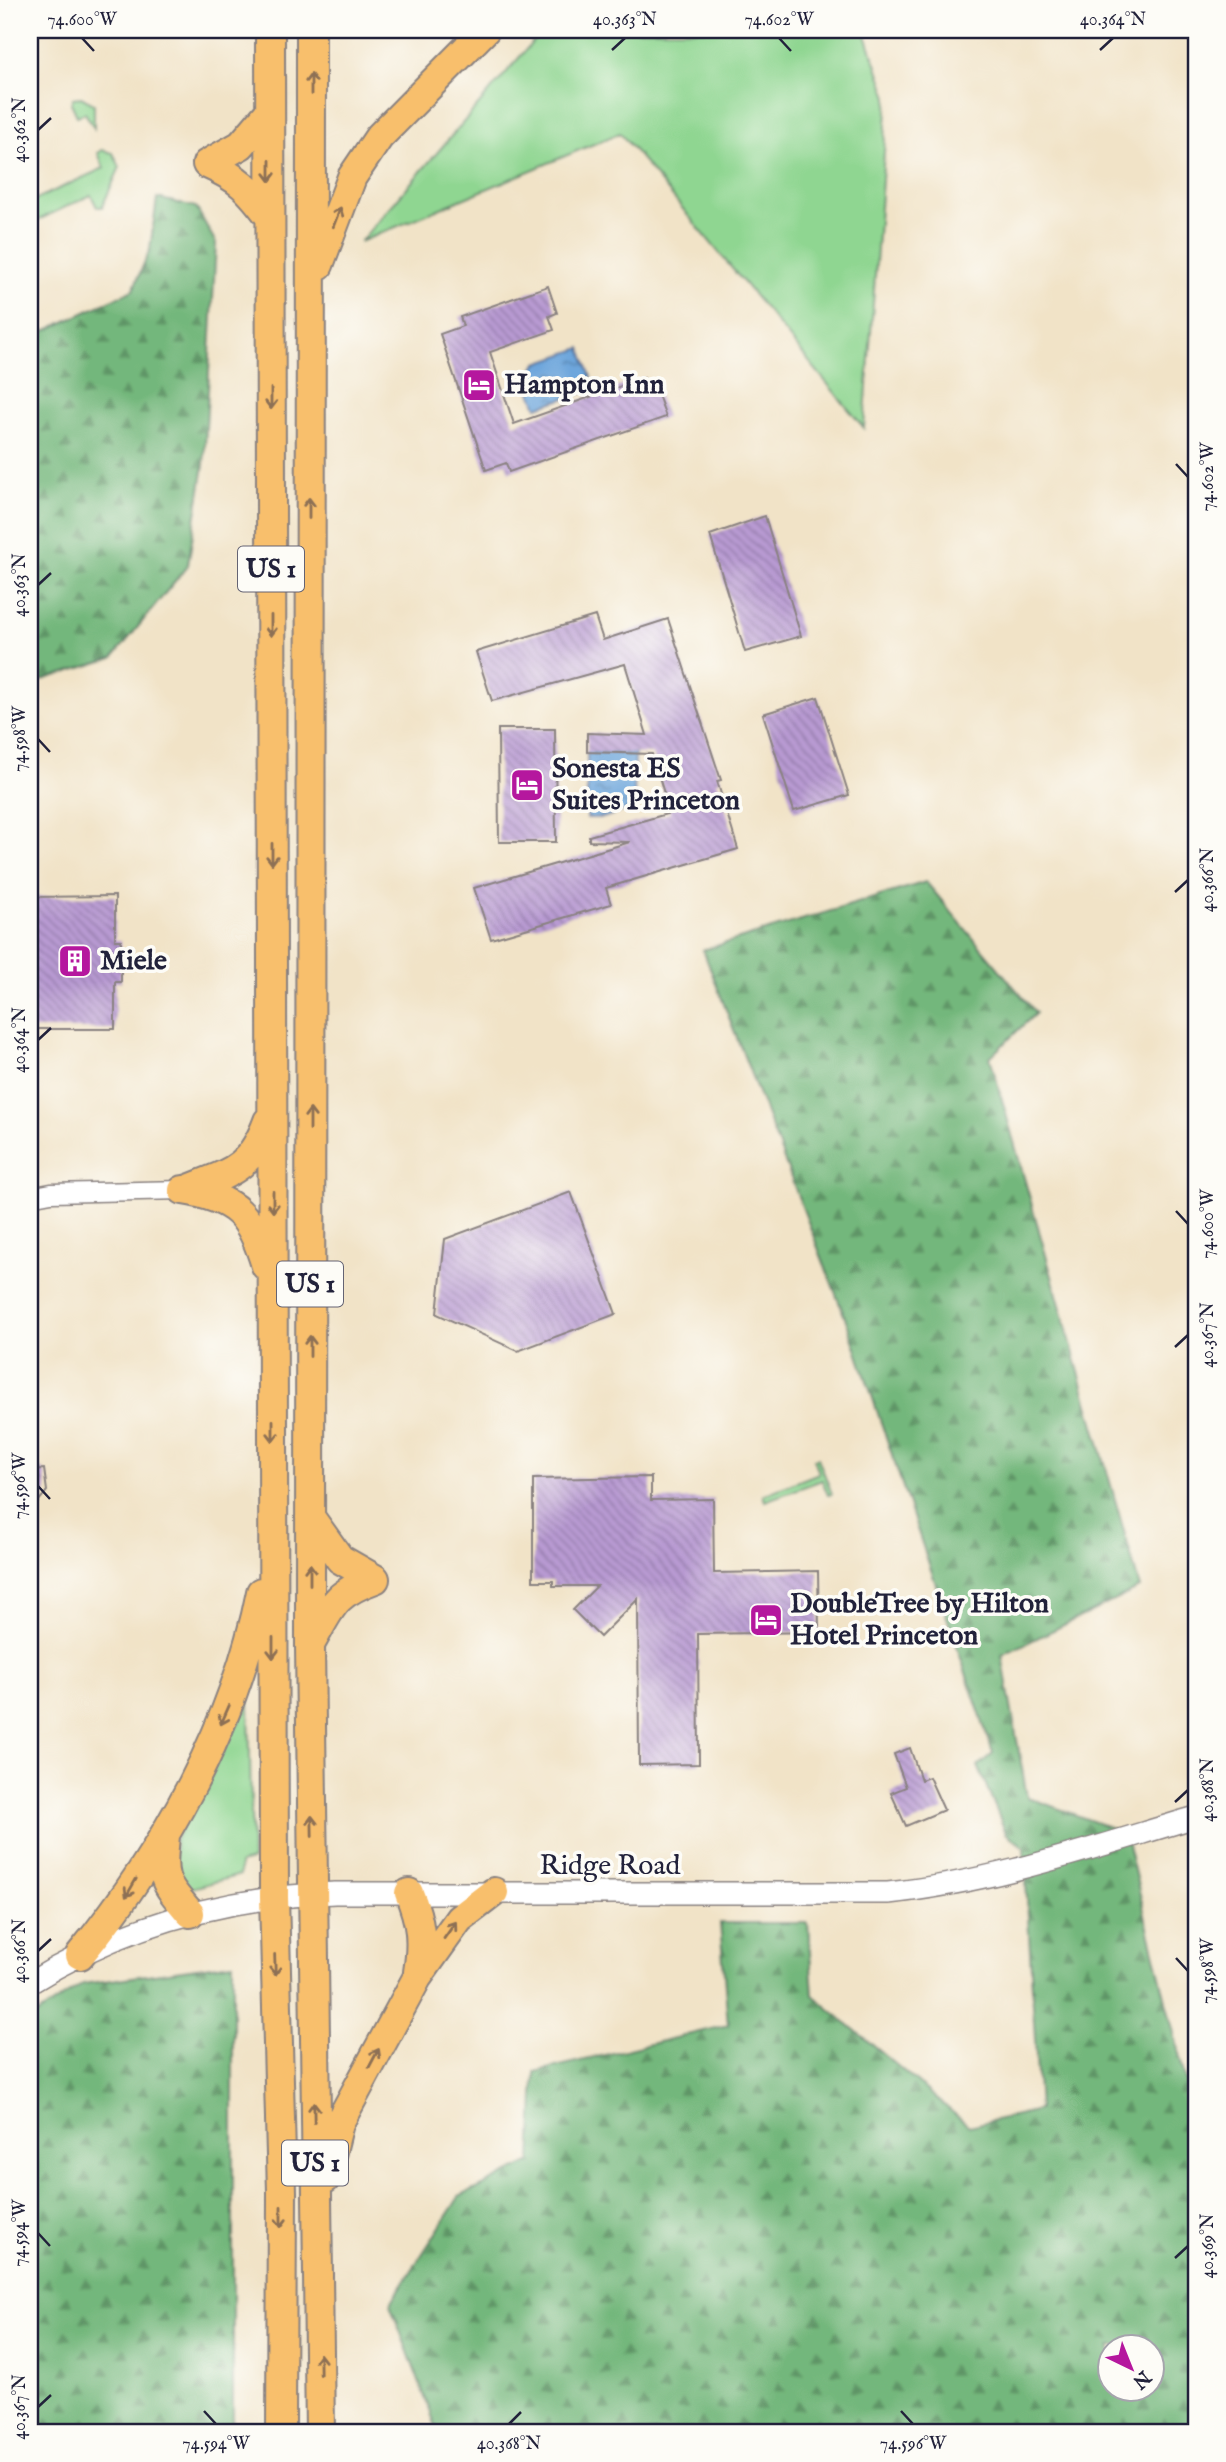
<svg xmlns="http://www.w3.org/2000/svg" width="1226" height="2462" font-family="'IM FELL English',serif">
  <defs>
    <pattern id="forest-firs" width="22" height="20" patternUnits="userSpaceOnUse" patternTransform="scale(1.75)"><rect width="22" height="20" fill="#73b77b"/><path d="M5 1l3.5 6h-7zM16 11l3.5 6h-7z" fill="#5e9466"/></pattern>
    <pattern id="water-ripples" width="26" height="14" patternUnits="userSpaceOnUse" patternTransform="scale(1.75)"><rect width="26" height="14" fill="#6da6dc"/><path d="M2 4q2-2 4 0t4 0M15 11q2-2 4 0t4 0" fill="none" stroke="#5987b4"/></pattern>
    <pattern id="building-back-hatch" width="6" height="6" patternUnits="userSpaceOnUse" patternTransform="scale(1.75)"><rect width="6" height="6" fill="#b89ad2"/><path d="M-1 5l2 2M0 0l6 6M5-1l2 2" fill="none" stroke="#957dac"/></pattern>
  </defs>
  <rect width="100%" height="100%" fill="#fdfcf7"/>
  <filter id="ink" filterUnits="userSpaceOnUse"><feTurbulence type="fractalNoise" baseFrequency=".0143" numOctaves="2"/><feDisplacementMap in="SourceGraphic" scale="14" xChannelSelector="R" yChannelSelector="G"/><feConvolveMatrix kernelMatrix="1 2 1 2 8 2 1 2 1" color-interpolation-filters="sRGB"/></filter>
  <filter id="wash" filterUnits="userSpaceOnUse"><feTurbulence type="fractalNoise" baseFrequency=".00686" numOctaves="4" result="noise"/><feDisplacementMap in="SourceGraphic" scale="28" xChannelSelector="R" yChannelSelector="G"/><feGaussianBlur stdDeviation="1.57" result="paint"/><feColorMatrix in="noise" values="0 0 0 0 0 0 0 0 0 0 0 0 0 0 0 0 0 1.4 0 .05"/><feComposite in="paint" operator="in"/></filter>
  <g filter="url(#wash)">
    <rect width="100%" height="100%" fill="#f1e3c7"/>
    <path fill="#8fd691" stroke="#587c66" stroke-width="2" d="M 543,30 L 864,30 L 888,97 L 864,428 L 620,133 L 360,242 Z
      M 81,97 L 94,104 L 94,128 L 85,113 L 77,116 L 71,103 L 73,98 Z
      M 102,150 L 113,153 L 120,167 L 102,207 L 97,207 L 91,195 L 30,224 L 30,202 L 104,168 L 98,153 Z
      M 818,1458 L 832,1494 L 828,1495 L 822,1480 L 765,1501 L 763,1495 L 819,1473 L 814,1459 Z
      M 249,1703 L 252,1860 L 240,1863 L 240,1875 L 189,1889 L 174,1873 L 175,1840 Z"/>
    <path fill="url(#forest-firs)" stroke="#4a6c5b" stroke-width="2" fill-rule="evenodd" d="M 157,198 L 196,207 L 216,243 L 204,465 L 188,565 L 113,658 L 30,684 L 30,338 L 133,290 L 150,249 Z
      M 926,882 L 1036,1013 L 990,1057 L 1140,1588 L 1002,1655 L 1027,1797 L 1125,1833 L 1192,2107 L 1196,2107 L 1196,2432 L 438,2432 L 390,2304 L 459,2197 L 531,2162 L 535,2072 L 728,2025 L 720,1923 L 808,1923 L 813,1995 L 969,2126 L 1039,2110 L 1024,1847 L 1006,1833 L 978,1766 L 993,1753 L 849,1328 L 703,950 ZM 1110,2346 L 1152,2346 L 1152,2388 L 1110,2388 Z
      M 233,1963 L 233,2432 L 30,2432 L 30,2019 L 83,1984 Z"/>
    <path fill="url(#water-ripples)" stroke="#48648c" stroke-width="2" d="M 581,348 L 595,389 L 537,407 L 527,382 L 537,363 Z
      M 587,752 L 635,753 L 634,807 L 603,818 L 587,818 Z"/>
    <g id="blocks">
      <path fill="url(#building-back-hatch)" d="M 548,286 L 557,313 L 549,316 L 554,330 L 490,352 L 514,424 L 644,378 L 650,394 L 657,392 L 666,417 L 509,472 L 506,463 L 486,470 L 440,334 L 463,326 L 460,317 Z
        M 765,516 L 801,636 L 745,652 L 710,535 Z
        M 595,616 L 603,640 L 668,619 L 721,780 L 717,781 L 738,849 L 606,888 L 611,904 L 491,939 L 474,888 L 630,842 L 589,841 L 589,836 L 670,813 L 652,754 L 587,752 L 587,733 L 647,735 L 625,664 L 492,701 L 476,652 Z
        M 818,697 L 849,795 L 794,811 L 763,714 Z
        M 498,729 L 555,729 L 556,842 L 499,842 Z
        M 115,896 L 115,940 L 121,940 L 121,982 L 115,982 L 115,1029 L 30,1029 L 30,897 Z
        M 571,1192 L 616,1314 L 518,1351 L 437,1314 L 445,1239 Z
        M 44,1469 L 47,1491 L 30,1512 L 30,1470 Z
        M 651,1477 L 651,1500 L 713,1499 L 714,1573 L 818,1571 L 819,1632 L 698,1634 L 699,1764 L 639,1765 L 638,1599 L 600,1637 L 573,1610 L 597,1586 L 553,1586 L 553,1581 L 533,1581 L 533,1479 Z
        M 910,1748 L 921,1780 L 929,1777 L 944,1810 L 906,1826 L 891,1793 L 906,1787 L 894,1754 Z"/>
    </g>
  </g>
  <g filter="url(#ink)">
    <use href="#blocks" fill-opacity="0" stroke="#8a8281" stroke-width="2"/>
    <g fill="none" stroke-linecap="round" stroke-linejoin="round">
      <g stroke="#8a8281" stroke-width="21">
        <path id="minor" d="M 30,1197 L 51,1193 L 183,1190"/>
      </g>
      <g stroke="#8a8281" stroke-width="24">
        <path id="tertiary" d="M 30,1983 C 122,1926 226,1897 335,1893 L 888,1893 C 994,1882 1094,1847 1196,1817"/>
      </g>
      <g stroke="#8a8281" stroke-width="32">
        <path id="trunk" d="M 270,30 L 274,1897 L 282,2192 L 281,2432
          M 311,30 L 310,1645 L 320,2432
          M 207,164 C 239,178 249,189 270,217
          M 207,164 L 241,145 L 270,111
          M 319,265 L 352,177 L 379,137 L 485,30
          M 183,1190 C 237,1199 251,1215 266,1266
          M 186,1190 C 231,1172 250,1170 268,1121
          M 310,1517 L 340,1559 L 375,1579
          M 311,1643 C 332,1606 333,1594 375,1579
          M 165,1836 C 161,1879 162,1880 190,1913
          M 409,1893 C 421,1922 423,1941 418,1972
          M 80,1955 C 165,1851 235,1724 261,1592
          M 325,2179 L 339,2123 L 417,1978 L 459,1919 L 494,1892"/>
      </g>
      <use href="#minor" stroke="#fff" stroke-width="18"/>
      <use href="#tertiary" stroke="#fff" stroke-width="21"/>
      <use href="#trunk" stroke="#f8bf6c" stroke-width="28"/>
    </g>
    <defs><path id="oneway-shaft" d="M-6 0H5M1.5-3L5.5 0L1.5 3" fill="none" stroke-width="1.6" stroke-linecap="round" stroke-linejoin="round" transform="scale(1.75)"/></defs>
    <g stroke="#8d7054">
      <use href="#oneway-shaft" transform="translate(311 84) rotate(-90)"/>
      <use href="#oneway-shaft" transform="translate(270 171) rotate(90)"/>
      <use href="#oneway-shaft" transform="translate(337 217) rotate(-69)"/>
      <use href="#oneway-shaft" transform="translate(271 399) rotate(90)"/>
      <use href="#oneway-shaft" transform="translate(309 508) rotate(-90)"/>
      <use href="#oneway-shaft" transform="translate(271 626) rotate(90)"/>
      <use href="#oneway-shaft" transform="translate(272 854) rotate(90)"/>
      <use href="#oneway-shaft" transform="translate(310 1119) rotate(-90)"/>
      <use href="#oneway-shaft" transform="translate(273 1202) rotate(90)"/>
      <use href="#oneway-shaft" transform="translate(310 1346) rotate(-90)"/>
      <use href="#oneway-shaft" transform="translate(273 1431) rotate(90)"/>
      <use href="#oneway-shaft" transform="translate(310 1574) rotate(-90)"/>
      <use href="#oneway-shaft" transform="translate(273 1648) rotate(90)"/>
      <use href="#oneway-shaft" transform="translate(225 1715) rotate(114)"/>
      <use href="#oneway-shaft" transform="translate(312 1826) rotate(-91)"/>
      <use href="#oneway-shaft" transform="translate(131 1888) rotate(120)"/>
      <use href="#oneway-shaft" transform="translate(450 1930) rotate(-55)"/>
      <use href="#oneway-shaft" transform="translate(275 1965) rotate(88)"/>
      <use href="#oneway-shaft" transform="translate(374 2058) rotate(-62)"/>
      <use href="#oneway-shaft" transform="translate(314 2112) rotate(-91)"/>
      <use href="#oneway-shaft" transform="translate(281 2217) rotate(90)"/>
      <use href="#oneway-shaft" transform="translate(320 2364) rotate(-91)"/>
    </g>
  </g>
  <path fill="none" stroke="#22223b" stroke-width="2.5" d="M 82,38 L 94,51M 779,38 L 791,51M 612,50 L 625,38M 1100,50 L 1113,38M 38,130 L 51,118M 1176,464 L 1188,477M 38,585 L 51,573M 38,739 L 50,752M 1175,892 L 1188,880M 38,1040 L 51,1028M 1176,1211 L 1188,1224M 1175,1347 L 1188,1335M 38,1486 L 50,1499M 1175,1802 L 1188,1790M 38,1951 L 51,1939M 1176,1958 L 1188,1971M 38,2233 L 50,2246M 1175,2258 L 1188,2246M 38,2407 L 51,2395M 204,2411 L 216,2424M 901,2411 L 913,2424M 509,2424 L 521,2412"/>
  <defs>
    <g id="hotel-square" transform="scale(1.75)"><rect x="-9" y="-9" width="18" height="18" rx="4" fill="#b5179e" stroke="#fdfcf7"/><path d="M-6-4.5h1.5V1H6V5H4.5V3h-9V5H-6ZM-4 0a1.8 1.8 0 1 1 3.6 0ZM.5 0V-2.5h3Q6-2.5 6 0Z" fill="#fff"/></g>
    <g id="building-square" transform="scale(1.75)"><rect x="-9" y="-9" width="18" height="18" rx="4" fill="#b5179e" stroke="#fdfcf7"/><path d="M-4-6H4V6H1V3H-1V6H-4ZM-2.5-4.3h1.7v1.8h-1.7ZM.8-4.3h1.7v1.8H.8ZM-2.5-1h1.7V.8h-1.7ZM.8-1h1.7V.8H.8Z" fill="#fff"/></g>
  </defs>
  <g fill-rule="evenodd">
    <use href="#hotel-square" x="479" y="385"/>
    <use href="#hotel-square" x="527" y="785"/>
    <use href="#building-square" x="75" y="961"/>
    <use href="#hotel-square" x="766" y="1620"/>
  </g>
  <g text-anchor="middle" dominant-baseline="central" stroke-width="7" stroke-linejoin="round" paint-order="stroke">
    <g fill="#fdfcf7" stroke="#646373" stroke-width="2">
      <rect x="238" y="546.5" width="66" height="45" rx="5"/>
      <rect x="277" y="1261.5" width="66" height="45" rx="5"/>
      <rect x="282" y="2140.5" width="66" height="45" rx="5"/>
    </g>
    <g font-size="26" font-weight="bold" fill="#22223b">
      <text x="271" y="569">US 1</text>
      <text x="310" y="1284">US 1</text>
      <text x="315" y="2163">US 1</text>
    </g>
    <g font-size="28" font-weight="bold" fill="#22223b" stroke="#fdfcf7" text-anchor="start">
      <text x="504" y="385">Hampton Inn</text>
      <text x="552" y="769">Sonesta ES<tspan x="552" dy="32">Suites Princeton</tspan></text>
      <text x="100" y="961">Miele</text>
      <text x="790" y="1604">DoubleTree by Hilton<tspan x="790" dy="32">Hotel Princeton</tspan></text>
    </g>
    <g font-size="28" fill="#22223b" stroke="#fdfcf7">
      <text x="610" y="1866">Ridge Road</text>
    </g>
  </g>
  <rect width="1226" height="2462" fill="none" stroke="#fdfcf7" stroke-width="77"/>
  <g transform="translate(1131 2368) rotate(137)"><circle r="33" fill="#fdfcf7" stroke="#a5a5ac" stroke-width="2"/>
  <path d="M0-5L12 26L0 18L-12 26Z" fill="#b5179e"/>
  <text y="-10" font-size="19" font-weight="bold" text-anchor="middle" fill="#22223b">N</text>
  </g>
  <rect x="38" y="38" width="1150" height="2386" fill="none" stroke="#22223b" stroke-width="2.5"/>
  <g font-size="18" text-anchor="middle" fill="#22223b">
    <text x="82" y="25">74.600°W</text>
    <text x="625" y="25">40.363°N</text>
    <text x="779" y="25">74.602°W</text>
    <text x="1113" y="25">40.364°N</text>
    <text transform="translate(19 130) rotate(-90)" y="6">40.362°N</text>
    <text transform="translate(1207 477) rotate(-90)" y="6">74.602°W</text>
    <text transform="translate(19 585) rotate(-90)" y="6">40.363°N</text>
    <text transform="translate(19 739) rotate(-90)" y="6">74.598°W</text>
    <text transform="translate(1207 880) rotate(-90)" y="6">40.366°N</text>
    <text transform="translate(19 1040) rotate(-90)" y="6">40.364°N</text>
    <text transform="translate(1207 1224) rotate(-90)" y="6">74.600°W</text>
    <text transform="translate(1207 1335) rotate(-90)" y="6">40.367°N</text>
    <text transform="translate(19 1486) rotate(-90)" y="6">74.596°W</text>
    <text transform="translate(1207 1790) rotate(-90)" y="6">40.368°N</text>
    <text transform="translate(19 1951) rotate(-90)" y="6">40.366°N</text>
    <text transform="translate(1207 1971) rotate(-90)" y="6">74.598°W</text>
    <text transform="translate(19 2233) rotate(-90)" y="6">74.594°W</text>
    <text transform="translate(1207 2246) rotate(-90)" y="6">40.369°N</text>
    <text transform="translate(19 2407) rotate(-90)" y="6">40.367°N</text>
    <text x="216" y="2449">74.594°W</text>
    <text x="509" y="2449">40.368°N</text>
    <text x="913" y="2449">74.596°W</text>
  </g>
</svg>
